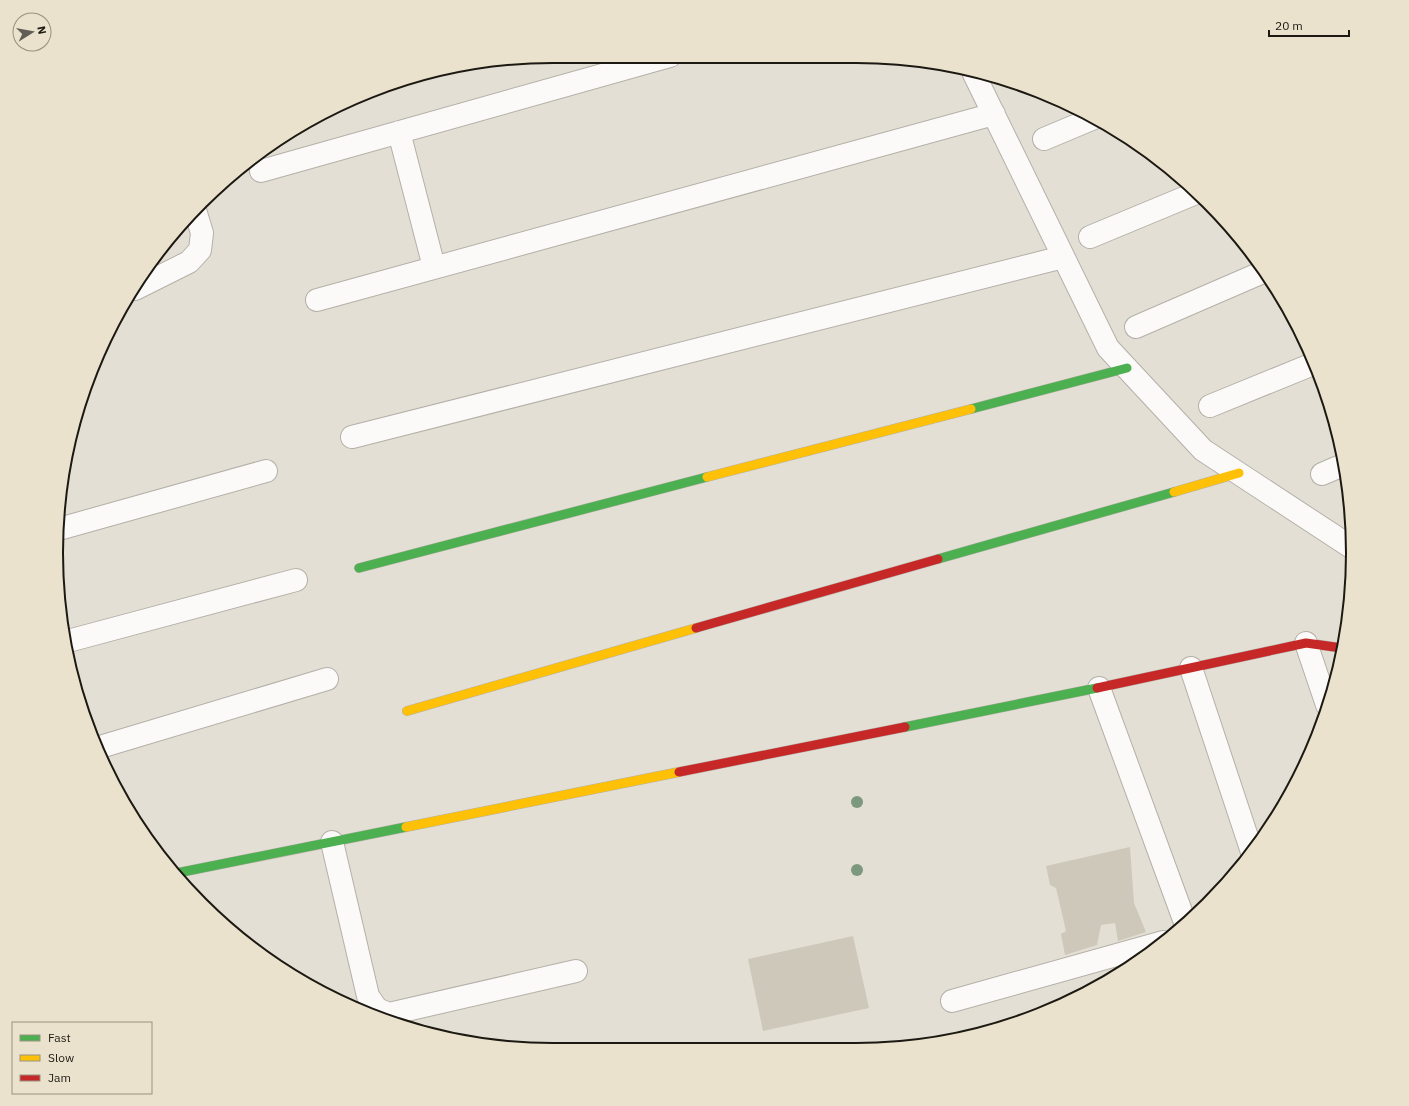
<svg xmlns="http://www.w3.org/2000/svg" width="1409" height="1106" font-family="'IBM Plex Sans',sans-serif">
  <rect width="100%" height="100%" fill="#e4dfd4"/>
  <path fill="#cec8bb" d="M 1130,847 L 1134,903 L 1146,932 L 1118,941 L 1115,923 L 1101,925 L 1097,945 L 1065,955 L 1061,934 L 1066,931 L 1056,888 L 1050,885 L 1046,866 Z
    M 853,936 L 869,1008 L 763,1031 L 748,959 Z
    M 1121,971 L 1121,972 L 1107,982 L 1105,975 Z"/>
  <g fill="none" stroke-linecap="round" stroke-linejoin="round">
    <g stroke="#b4b0a8" stroke-width="24">
      <path id="street" d="M 974,74 L 1108,348 L 1203,450 L 1351,547
        M 399,132 L 434,267
        M 1044,139 L 1094,118
        M 261,171 L 670,56
        M 1090,237 L 1196,193
        M 135,289 L 189,262 L 200,250 L 202,233 L 195,210
        M 317,300 L 994,114
        M 1136,327 L 1263,272
        M 1210,406 L 1313,364
        M 352,437 L 1063,257
        M 1322,474 L 1343,465
        M 59,529 L 266,471
        M 68,641 L 296,580
        M 1306,643 L 1327,705
        M 1191,668 L 1252,852
        M 1099,688 L 1186,925
        M 100,747 L 327,679
        M 332,842 L 368,996 L 377,1009 L 389,1014 L 576,971
        M 952,1001 L 1163,942"/>
    </g>
    <g stroke="#b4b0a8" stroke-width="10">
      <path id="fast" d="M 971,409 L 1127,368
        M 938,559 L 1174,492
        M 359,568 L 707,477
        M 905,727 L 1097,688
        M 177,873 L 406,827"/>
    </g>
    <g stroke="#b4b0a8" stroke-width="10">
      <path id="slow" d="M 707,477 L 971,409
        M 1174,492 L 1239,473
        M 407,711 L 696,628
        M 406,827 L 679,772"/>
    </g>
    <g stroke="#b4b0a8" stroke-width="10">
      <path id="jam" d="M 696,628 L 938,559
        M 1097,688 L 1306,643 L 1342,648
        M 679,772 L 905,727"/>
    </g>
    <use href="#street" stroke="#fbfaf9" stroke-width="22"/>
    <use href="#fast" stroke="#4caf50" stroke-width="9"/>
    <use href="#slow" stroke="#ffc107" stroke-width="9"/>
    <use href="#jam" stroke="#c62828" stroke-width="9"/>
  </g>
  <g fill="#7c997f">
    <circle cx="857" cy="802" r="6"/>
    <circle cx="857" cy="870" r="6"/>
  </g>
  <path d="M0 0H1409V1106H0ZM553 63H856A490 490 0 0 1 1346 553V553A490 490 0 0 1 856 1043H553A490 490 0 0 1 63 553V553A490 490 0 0 1 553 63Z" fill="#ebe2cd" fill-rule="evenodd"/>
  <path fill="none" stroke="#1c1912" stroke-width="2" d="M553 63H856A490 490 0 0 1 1346 553V553A490 490 0 0 1 856 1043H553A490 490 0 0 1 63 553V553A490 490 0 0 1 553 63Z"/>
  <rect x="12" y="1022" width="140" height="72" fill="#ebe2cd" stroke="#989282"/>
  <rect x="20" y="1035" width="20" height="6" fill="#4caf50" stroke="#989282"/>
  <text x="48" y="1042" font-size="12" fill="#1c1912">Fast</text>
  <rect x="20" y="1055" width="20" height="6" fill="#ffc107" stroke="#989282"/>
  <text x="48" y="1062" font-size="12" fill="#1c1912">Slow</text>
  <rect x="20" y="1075" width="20" height="6" fill="#c62828" stroke="#989282"/>
  <text x="48" y="1082" font-size="12" fill="#1c1912">Jam</text>
  <g transform="translate(32 32) rotate(79)"><circle r="19" fill="#ebe2cd" stroke="#989282"/>
  <path d="M0-3L7 15L0 10L-7 15Z" fill="#625e56"/>
  <text y="-6" font-size="11" font-weight="bold" text-anchor="middle" fill="#1c1912">N</text>
  </g>
  <path d="M1269 30v6h80v-6" fill="none" stroke="#1c1912" stroke-width="2"/>
  <text x="1275" y="30" font-size="12" fill="#1c1912" stroke="#ebe2cd" stroke-width="3" paint-order="stroke">20 m</text>
</svg>
